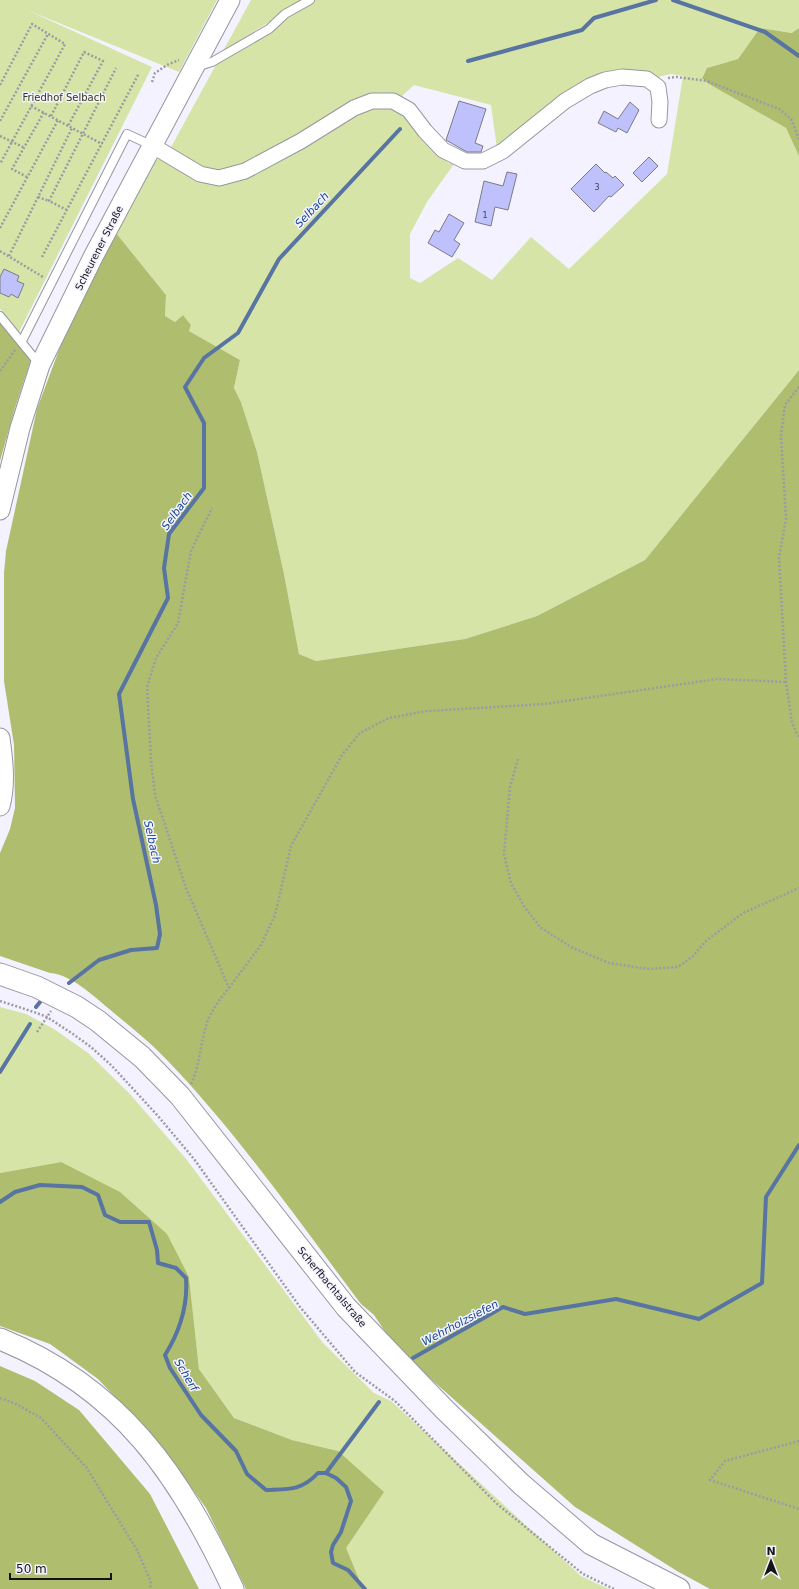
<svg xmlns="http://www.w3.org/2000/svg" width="799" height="1589" font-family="'DejaVu Sans',sans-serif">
  <rect width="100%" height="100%" fill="#f5f2ff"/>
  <path fill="#d7e4a7" d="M 0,0 L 217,0 L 179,72 L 27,10 L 152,67 L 19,332 L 0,309 Z
    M 251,0 L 304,0 L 223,51 Z
    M 315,0 L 799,0 L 799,28 L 793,33 L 760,28 L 738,59 L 707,68 L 702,77 L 709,84 L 786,128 L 799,156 L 799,370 L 645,560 L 537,616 L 465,639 L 316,661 L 299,654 L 284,574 L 257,452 L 241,402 L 234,388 L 240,360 L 189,331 L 191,325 L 183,315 L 175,322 L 165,316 L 166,295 L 116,233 L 154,160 L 165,159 L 193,176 L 209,181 L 225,180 L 257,169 L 362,110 L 383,104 L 404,111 L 448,163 L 454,164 L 427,202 L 410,234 L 410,278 L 420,283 L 458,258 L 492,280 L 531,237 L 569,269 L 667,174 L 683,76 L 671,74 L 658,77 L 652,74 L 628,74 L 602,77 L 567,96 L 497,149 L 491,105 L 414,85 L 401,97 L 369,98 L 350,106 L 253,163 L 230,171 L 211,170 L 196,167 L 171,150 L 170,149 L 218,61 Z
    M 0,1007 L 26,1014 L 54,1029 L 88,1053 L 130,1094 L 187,1160 L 323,1343 L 374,1393 L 391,1401 L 581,1576 L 609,1589 L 363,1589 L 345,1548 L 338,1451 L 292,1440 L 234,1418 L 199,1369 L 189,1277 L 61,1162 L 0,1173 Z"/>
  <path fill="#afbd6e" d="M 760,28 L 792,33 L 799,28 L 799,156 L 786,128 L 709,84 L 702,78 L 707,68 L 738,59 Z
    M 116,233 L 166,295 L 165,316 L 175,322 L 183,315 L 191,325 L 189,331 L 240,360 L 234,388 L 241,402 L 257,452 L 284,574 L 299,654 L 316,661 L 465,639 L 537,616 L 645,560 L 799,370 L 799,1589 L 710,1589 L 677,1571 L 575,1507 L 396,1348 L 374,1315 L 361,1304 C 299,1222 239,1135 167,1060 C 149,1041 128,1025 108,1008 C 92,995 72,975 50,973 L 0,956 L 0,853 L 10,829 L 15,808 L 14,745 L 4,681 L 4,573 L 6,551 L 37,409 L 62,342 Z
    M 0,322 L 31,359 L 15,408 L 0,461 Z
    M 61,1162 L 120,1192 L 167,1234 L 189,1277 L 199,1369 L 234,1418 L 292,1440 L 338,1451 L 384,1492 L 346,1548 L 363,1589 L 246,1589 L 206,1508 L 158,1442 L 98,1379 L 50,1344 L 0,1326 L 0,1173 Z
    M 0,1366 L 35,1381 L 79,1410 L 150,1494 L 199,1589 L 0,1589 Z"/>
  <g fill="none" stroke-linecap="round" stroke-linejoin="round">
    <path stroke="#5774a2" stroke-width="4" d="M 673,0 L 765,32 L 799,56
      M 468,61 L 582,30 L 594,18 L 656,0
      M 69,983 L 99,960 L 131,950 L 157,948 L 160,934 L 156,905 L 133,799 L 119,694 L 168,598 L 164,568 L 169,534 L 204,488 L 204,423 L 185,387 L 204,358 L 238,333 L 279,259 L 400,129
      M 36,1007 L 40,1002
      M 0,1072 L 30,1024
      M 0,1202 L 15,1192 L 40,1185 L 82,1187 L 98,1195 L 105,1215 L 120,1222 L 149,1222 L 157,1250 L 158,1263 L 176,1268 L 186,1278 C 188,1307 180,1331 165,1355 L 170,1368 L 201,1415 L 236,1451 L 247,1474 L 266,1490 C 289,1489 301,1491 318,1473 L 326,1473 L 336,1478 L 346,1487 L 351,1501 L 341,1532 L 333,1545 L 331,1552 L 333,1563 L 348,1570 L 365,1589
      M 413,1358 L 503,1307 L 525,1314 L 616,1299 L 699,1319 L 762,1283 L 766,1197 L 799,1145
      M 326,1473 L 379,1402"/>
  </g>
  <path fill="#bec1fc" stroke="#7b7b86" d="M 459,101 L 486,109 L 475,143 L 483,146 L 481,152 L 467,152 L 446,140 Z
    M 630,102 L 639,110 L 627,133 L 618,128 L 616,132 L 598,123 L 604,111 L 618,119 Z
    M 649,157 L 658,166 L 642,182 L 633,173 Z
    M 596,164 L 605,173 L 606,172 L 613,178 L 615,176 L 624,185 L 611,197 L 609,196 L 594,212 L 571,189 Z
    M 507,172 L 517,174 L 508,210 L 495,207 L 491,226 L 475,222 L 484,181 L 503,186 Z
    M 449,214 L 464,223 L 454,240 L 460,244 L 452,257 L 428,243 L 435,230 L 439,232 Z
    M 4,269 L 19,276 L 17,281 L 24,284 L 18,298 L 11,294 L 9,297 L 0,293 L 0,277 Z"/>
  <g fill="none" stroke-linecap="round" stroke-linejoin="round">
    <g stroke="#9795a1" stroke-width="10">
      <path id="service" d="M 196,67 L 212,62 L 269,29 L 285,14 L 310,0
        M 0,316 L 40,365
        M 22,341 L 127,134 L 153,146"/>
    </g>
    <g stroke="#9795a1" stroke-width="17">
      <path id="minor" d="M 153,146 L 200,174 L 219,178 L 245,171 L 301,141 L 354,108 L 372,101 L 393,101 L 409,110 L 425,131 L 443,150 L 465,161 L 483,161 L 503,151 L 565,101 L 590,86 L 605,80 L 622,77 L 647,79 L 658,87 L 660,102 L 659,120"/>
    </g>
    <g stroke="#9795a1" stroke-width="21">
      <path id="tertiary" d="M 0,510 L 20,428 L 40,365 L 93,257 L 230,0
        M 0,738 C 3,760 6,784 0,806"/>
    </g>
    <g stroke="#9795a1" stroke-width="23">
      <path id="secondary" d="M 0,974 L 37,987 L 77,1007 L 98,1021 L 142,1057 L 180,1096 L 346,1307 L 444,1409 L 521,1484 L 591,1544 L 679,1589
        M 0,1339 C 121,1388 180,1475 233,1589"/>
    </g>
    <path stroke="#9d9aa4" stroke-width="2.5" stroke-dasharray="2 2" stroke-linecap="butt" d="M 668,78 L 677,77 L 707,81 L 779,109 L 791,119 L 799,139
      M 152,82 L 155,73 L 167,65 L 179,60
      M 0,85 L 32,24 L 65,44 L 0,164
      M 31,106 L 102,144
      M 51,116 L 84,52 L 103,61 L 68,126
      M 0,121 L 48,34
      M 0,136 L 23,147
      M 27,177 L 12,169 L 44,112
      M 38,197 L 49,201
      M 67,210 L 49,201 L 116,68
      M 0,228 L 58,120
      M 0,251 L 43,277
      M 9,256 L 72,128
      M 42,257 L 139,73
      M 0,371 L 15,350
      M 799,387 L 785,405 L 781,435 L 786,519 L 779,558 L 786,682 L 792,723 L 799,738
      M 518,759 L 510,787 L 504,854 L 511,883 L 524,906 L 540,927 L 571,947 L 609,963 L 648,969 L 678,967 L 693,956 L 706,941 L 743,913 L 799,888
      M 229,988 L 261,945 L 275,915 L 291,846 L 342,755 L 360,733 L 389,718 L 427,711 L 545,704 L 717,679 L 786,682
      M 0,1001 L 34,1012 L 47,1017 L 73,1034 L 91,1047 L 112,1066 L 158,1116 L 194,1159 L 300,1307 L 355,1372 L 395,1401 L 496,1503 L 583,1574 L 614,1589
      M 37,1032 L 51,1011
      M 191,1084 C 200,1065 200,1045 206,1026 C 209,1014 221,997 229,988 L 186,888 L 155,795 L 151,761 L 147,687 L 156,658 L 178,623 L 191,551 L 212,508
      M 0,1398 L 14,1403 L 41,1418 L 86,1467 L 137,1550 L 151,1582 L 150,1589
      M 799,1441 L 725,1461 L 710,1480 L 799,1509"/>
    <use href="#service" stroke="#fff" stroke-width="8"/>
    <use href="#minor" stroke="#fff" stroke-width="15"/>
    <use href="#tertiary" stroke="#fff" stroke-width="19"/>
    <use href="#secondary" stroke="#fff" stroke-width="21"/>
  </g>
  <g text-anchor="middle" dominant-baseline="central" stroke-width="3" stroke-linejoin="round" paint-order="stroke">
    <g font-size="8" fill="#3e3e50">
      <text x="597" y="187">3</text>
      <text x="485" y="215">1</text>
    </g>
    <g font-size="10" fill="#313715" stroke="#f5f2ff">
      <text x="64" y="97">Friedhof Selbach</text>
    </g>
    <g font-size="10" fill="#141317" stroke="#f5f2ff">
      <text transform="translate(99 248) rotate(-63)">Scheurener Straße</text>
      <text transform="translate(332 1287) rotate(50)">Scherfbachtalstraße</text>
    </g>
    <g font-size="11" font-style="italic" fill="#134792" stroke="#f5f2ff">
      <text transform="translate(312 210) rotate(-47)">Selbach</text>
      <text transform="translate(177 511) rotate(-54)">Selbach</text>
      <text transform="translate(152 842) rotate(78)">Selbach</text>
      <text transform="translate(460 1323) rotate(-28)">Wehrholzsiefen</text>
      <text transform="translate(186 1375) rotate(59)">Scherf</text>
    </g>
  </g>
  <g transform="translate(771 1561)" stroke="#f5f2ff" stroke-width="3" paint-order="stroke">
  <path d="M0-3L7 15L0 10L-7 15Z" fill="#141317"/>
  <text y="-6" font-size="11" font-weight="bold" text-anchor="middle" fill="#141317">N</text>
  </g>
  <path d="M10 1573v6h101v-6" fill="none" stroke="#141317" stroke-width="2"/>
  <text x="16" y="1573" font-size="12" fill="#141317" stroke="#f5f2ff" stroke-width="3" paint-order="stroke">50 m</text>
</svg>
